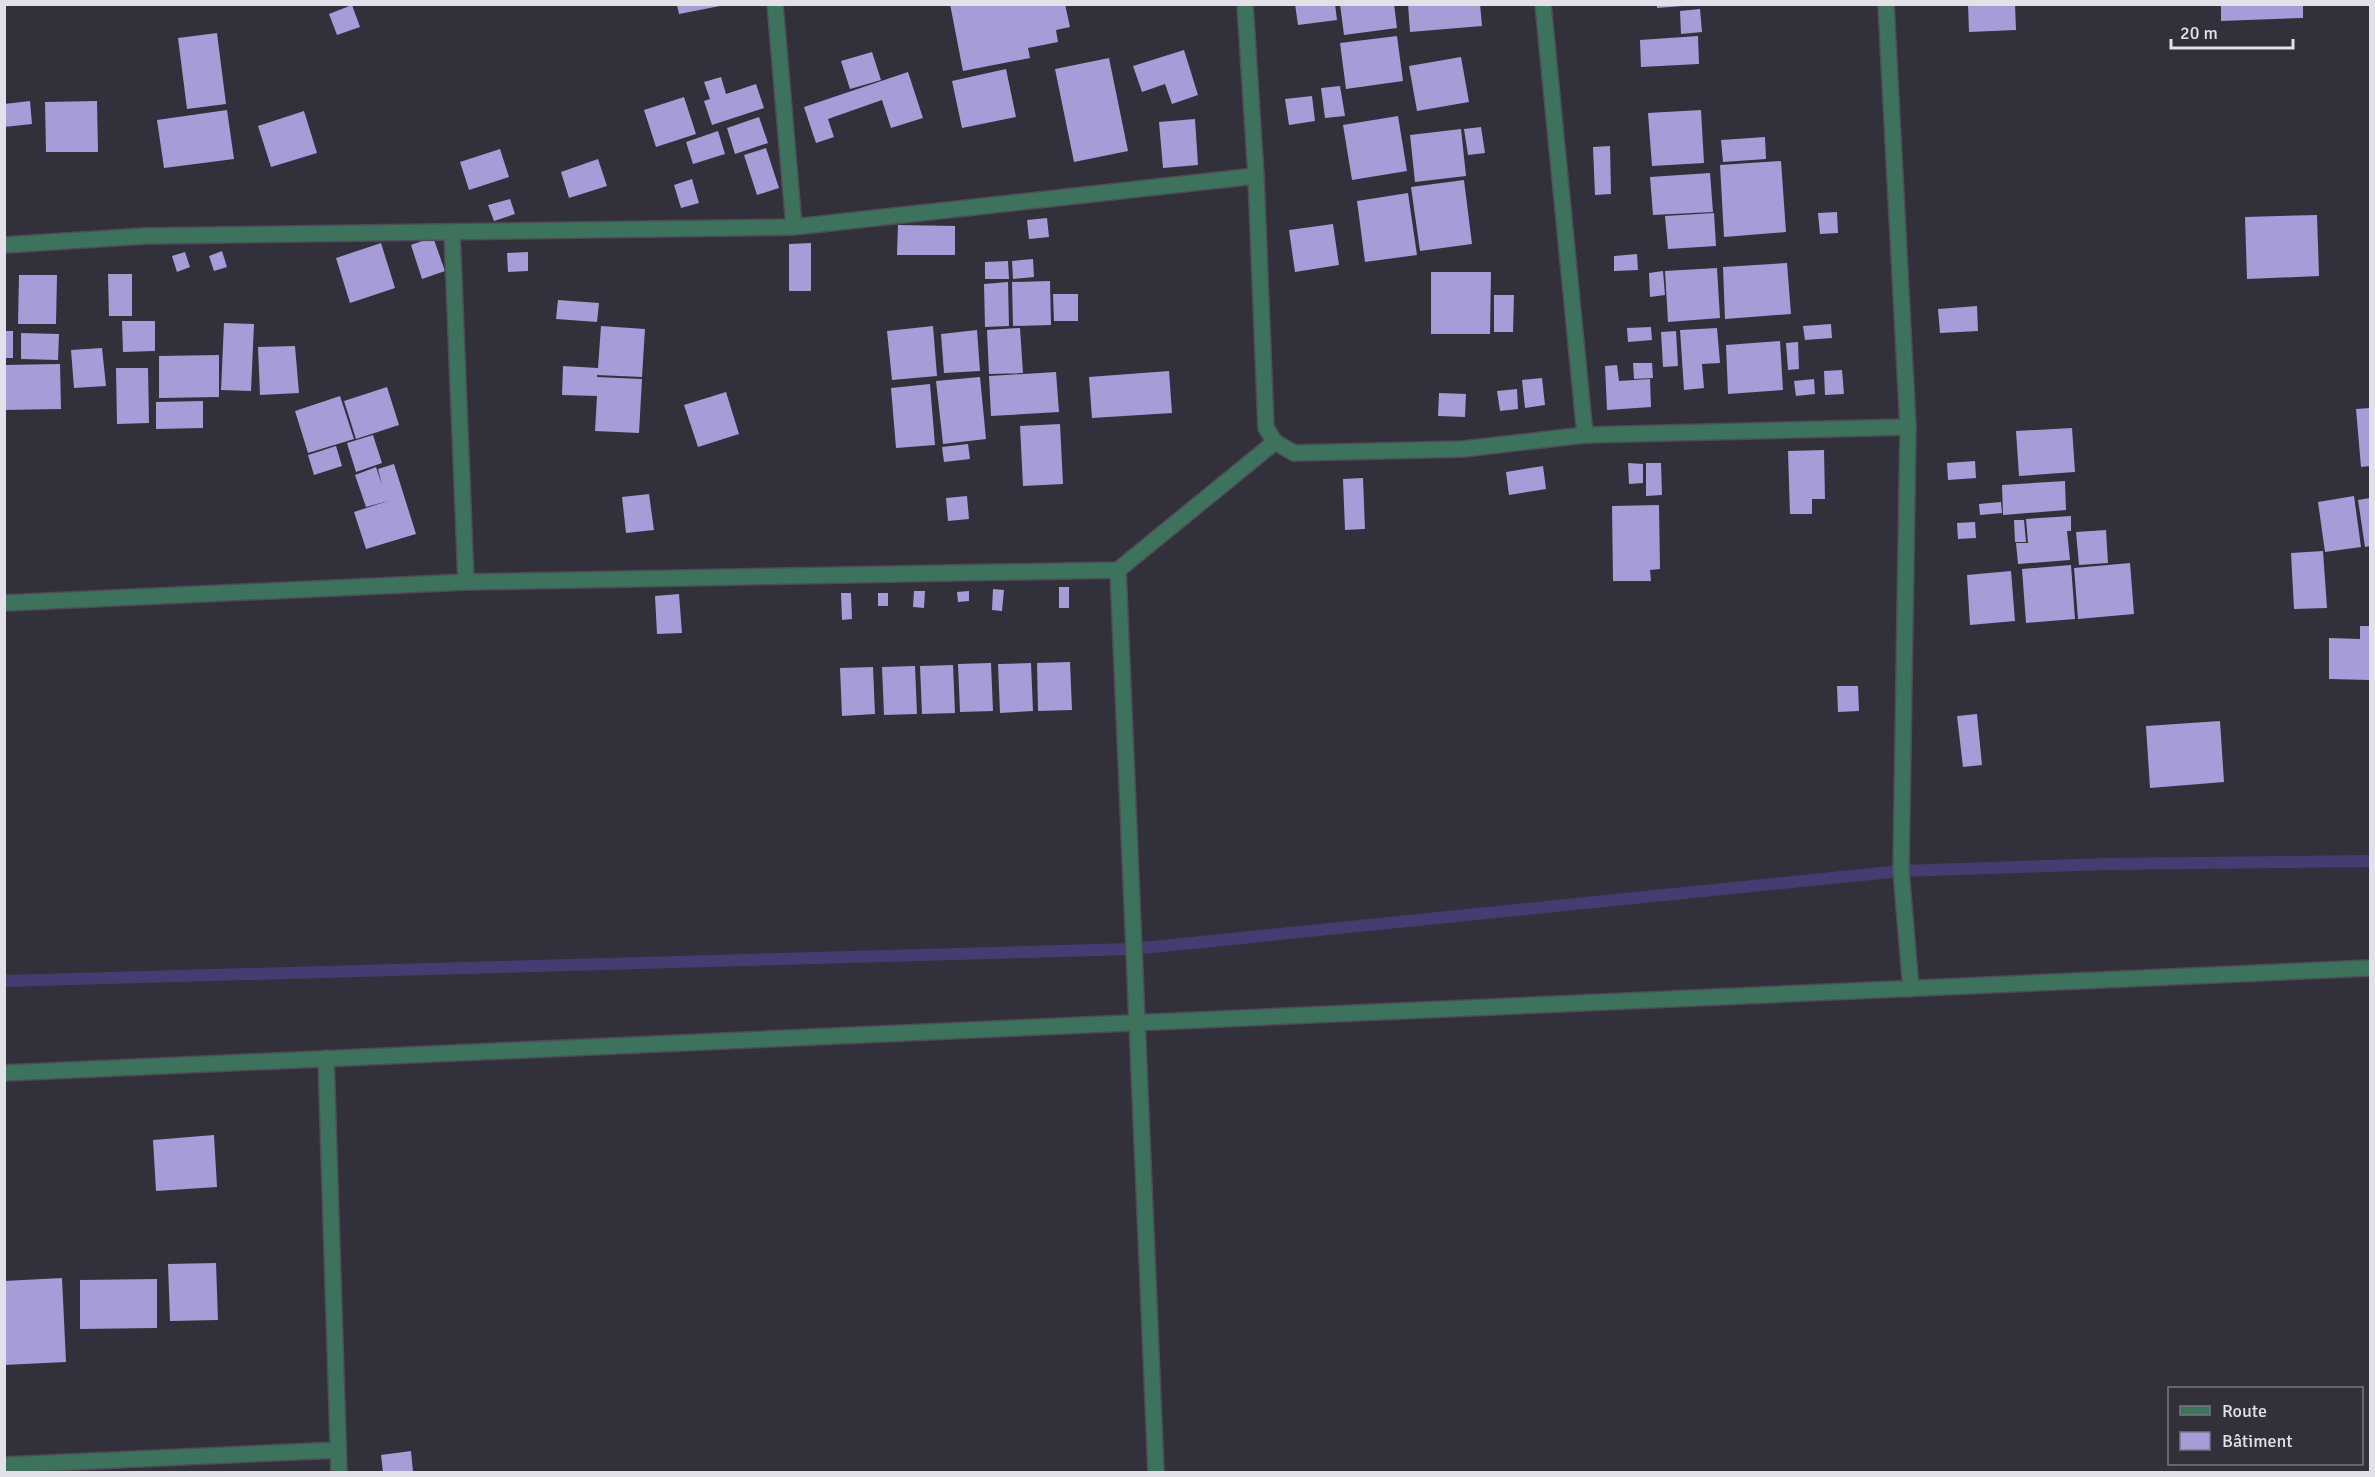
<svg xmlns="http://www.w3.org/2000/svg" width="2375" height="1477" font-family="Signika,sans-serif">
  <rect width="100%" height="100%" fill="#31303b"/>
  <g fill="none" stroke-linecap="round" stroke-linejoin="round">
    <path stroke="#473c71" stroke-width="12" d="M 4,981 L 1133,949 L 1901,871 L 2108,864 L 2370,861"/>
  </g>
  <path fill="#a69cd8" d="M 950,4 L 1065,4 L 1070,27 L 1056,30 L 1058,42 L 1028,48 L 1030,58 L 963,71 Z
    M 1295,4 L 1335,4 L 1337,20 L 1298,25 Z
    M 1340,4 L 1394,4 L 1397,28 L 1344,35 Z
    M 1408,4 L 1480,4 L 1482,26 L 1410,32 Z
    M 1657,4 L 1683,4 L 1683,6 L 1657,8 Z
    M 1968,4 L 2015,4 L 2016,30 L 1969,32 Z
    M 2221,4 L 2303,4 L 2303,18 L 2221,21 Z
    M 352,5 L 360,27 L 337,35 L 329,14 Z
    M 677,5 L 720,5 L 720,6 L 679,14 Z
    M 1700,9 L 1702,32 L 1681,34 L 1680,11 Z
    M 217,33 L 226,104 L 187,109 L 178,38 Z
    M 1397,36 L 1403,81 L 1346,89 L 1340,43 Z
    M 1698,36 L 1699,64 L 1641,67 L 1640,40 Z
    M 1184,50 L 1198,95 L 1172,104 L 1165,84 L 1142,92 L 1133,66 Z
    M 872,52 L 881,80 L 850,89 L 841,61 Z
    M 1461,57 L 1469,102 L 1417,111 L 1409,66 Z
    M 1109,58 L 1128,151 L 1074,162 L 1055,69 Z
    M 1006,69 L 1016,117 L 962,128 L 952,81 Z
    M 908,72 L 923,118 L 891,128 L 882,100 L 828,119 L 834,137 L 816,143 L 804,107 Z
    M 721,77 L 726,94 L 756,84 L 764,108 L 712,125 L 704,101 L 710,99 L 704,82 Z
    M 1340,86 L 1345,116 L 1325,118 L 1321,88 Z
    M 1312,96 L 1315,121 L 1289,125 L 1285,99 Z
    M 684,97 L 696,134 L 656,147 L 644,110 Z
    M 30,101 L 32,124 L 4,127 L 4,104 Z
    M 97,101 L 98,152 L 46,152 L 45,102 Z
    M 227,110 L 234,159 L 164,168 L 157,120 Z
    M 1701,110 L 1704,163 L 1652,166 L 1648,113 Z
    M 304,111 L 317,153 L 271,167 L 258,126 Z
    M 1398,116 L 1407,171 L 1352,180 L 1343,125 Z
    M 759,117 L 768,143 L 735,154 L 727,128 Z
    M 1195,119 L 1198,165 L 1163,168 L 1159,122 Z
    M 1481,127 L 1485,153 L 1468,155 L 1464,129 Z
    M 1461,129 L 1466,176 L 1415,182 L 1410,135 Z
    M 718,131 L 725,154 L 693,164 L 686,142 Z
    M 1765,137 L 1766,159 L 1723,162 L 1721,140 Z
    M 1610,146 L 1611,194 L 1595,195 L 1593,147 Z
    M 766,148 L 779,188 L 757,195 L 744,155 Z
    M 500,149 L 509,177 L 469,190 L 460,162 Z
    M 598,159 L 607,186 L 569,198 L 561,172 Z
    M 1781,161 L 1786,232 L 1724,237 L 1720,165 Z
    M 1710,173 L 1713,212 L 1653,215 L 1650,177 Z
    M 692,179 L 699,203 L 681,208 L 674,185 Z
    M 1464,180 L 1472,244 L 1420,251 L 1411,187 Z
    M 1408,193 L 1417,255 L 1365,262 L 1357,201 Z
    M 510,199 L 515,214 L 494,221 L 488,205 Z
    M 1837,212 L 1838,233 L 1820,234 L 1818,213 Z
    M 1714,213 L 1716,246 L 1668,249 L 1665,216 Z
    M 2317,215 L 2319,276 L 2247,279 L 2245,217 Z
    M 1047,218 L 1049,237 L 1029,239 L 1027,220 Z
    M 1333,224 L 1339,265 L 1295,272 L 1289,230 Z
    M 898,225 L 955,226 L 955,255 L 897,255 Z
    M 433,237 L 445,271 L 422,279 L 411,245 Z
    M 381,243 L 395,288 L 350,303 L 336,258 Z
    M 811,243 L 811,291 L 789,291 L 789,244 Z
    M 222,251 L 227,267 L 214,271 L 209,256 Z
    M 185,252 L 190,267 L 177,272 L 172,256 Z
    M 528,252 L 528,271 L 508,272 L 507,253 Z
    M 1637,254 L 1638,270 L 1614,271 L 1614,256 Z
    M 1033,259 L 1034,277 L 1013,279 L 1012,261 Z
    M 1008,261 L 1009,279 L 985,279 L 985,262 Z
    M 1787,263 L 1791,314 L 1725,319 L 1723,267 Z
    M 1717,268 L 1720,318 L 1668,322 L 1665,271 Z
    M 1663,271 L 1665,295 L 1650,297 L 1649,273 Z
    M 1431,272 L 1491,272 L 1490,334 L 1431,334 Z
    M 108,274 L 132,274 L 132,316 L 109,316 Z
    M 19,275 L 57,275 L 56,324 L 18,324 Z
    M 1050,281 L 1051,325 L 1013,326 L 1012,282 Z
    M 1008,282 L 1009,326 L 985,327 L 984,284 Z
    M 1053,294 L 1078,294 L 1078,321 L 1054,321 Z
    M 1494,295 L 1514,295 L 1513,332 L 1494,332 Z
    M 558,300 L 599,303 L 597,322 L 556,319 Z
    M 1977,306 L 1978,331 L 1940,333 L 1938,309 Z
    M 122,321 L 155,321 L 155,351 L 123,352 Z
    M 224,323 L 254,324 L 251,391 L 221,390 Z
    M 1831,324 L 1832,338 L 1805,340 L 1803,326 Z
    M 601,326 L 645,329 L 642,377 L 597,375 L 597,377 L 642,379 L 639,433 L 595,431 L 597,396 L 562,395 L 563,366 L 598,368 Z
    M 933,326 L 937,376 L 892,380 L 887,331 Z
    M 1651,327 L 1652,340 L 1628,342 L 1627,328 Z
    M 1020,328 L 1023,373 L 989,374 L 987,330 Z
    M 1717,328 L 1720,363 L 1702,364 L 1704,388 L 1684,390 L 1680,330 Z
    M 977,330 L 980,371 L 944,373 L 941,334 Z
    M 4,331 L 13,331 L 13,358 L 4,358 Z
    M 1676,331 L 1678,366 L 1663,367 L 1661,332 Z
    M 21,333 L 59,334 L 58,360 L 21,359 Z
    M 1780,341 L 1783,390 L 1728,394 L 1726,345 Z
    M 1798,342 L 1799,369 L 1788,370 L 1786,343 Z
    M 295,346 L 299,393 L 260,395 L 258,347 Z
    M 102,348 L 106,386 L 74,388 L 71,350 Z
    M 219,355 L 219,397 L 159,398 L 159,356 Z
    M 1633,363 L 1652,363 L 1653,378 L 1634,379 Z
    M 60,364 L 61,409 L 4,410 L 4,365 Z
    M 1617,365 L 1619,381 L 1650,379 L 1651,407 L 1607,410 L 1605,366 Z
    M 116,368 L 148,368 L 149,423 L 117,424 Z
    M 1842,370 L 1844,394 L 1825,395 L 1824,371 Z
    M 1169,371 L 1172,413 L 1092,418 L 1089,377 Z
    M 1056,372 L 1059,412 L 991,416 L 989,376 Z
    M 980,377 L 986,439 L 943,444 L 936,381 Z
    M 1542,378 L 1545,405 L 1525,408 L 1522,380 Z
    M 1814,379 L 1815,394 L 1796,396 L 1794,381 Z
    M 930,384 L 935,445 L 896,448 L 891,388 Z
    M 387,387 L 399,425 L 356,439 L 344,401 Z
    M 1517,389 L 1518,409 L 1500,411 L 1497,391 Z
    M 726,392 L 739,434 L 698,447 L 684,405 Z
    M 1439,393 L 1466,394 L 1465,417 L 1438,416 Z
    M 340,396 L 354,439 L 308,453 L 295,411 Z
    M 203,401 L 203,428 L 156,429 L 156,402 Z
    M 2370,408 L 2370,466 L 2361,467 L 2356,409 Z
    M 1060,424 L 1063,484 L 1023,486 L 1020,426 Z
    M 2072,428 L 2075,472 L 2019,476 L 2016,431 Z
    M 373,435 L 382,463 L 356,472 L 347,443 Z
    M 968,444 L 970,459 L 944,462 L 942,447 Z
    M 336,446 L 342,466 L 314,475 L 308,455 Z
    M 1824,450 L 1825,499 L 1812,499 L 1812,514 L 1790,514 L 1788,451 Z
    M 1975,461 L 1976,478 L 1948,480 L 1947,463 Z
    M 1628,463 L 1643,464 L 1643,483 L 1629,484 Z
    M 1646,463 L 1661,463 L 1662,495 L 1646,496 Z
    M 394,464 L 416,534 L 366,549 L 354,512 L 388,501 L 366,507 L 355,475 L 376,467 L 382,485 L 378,469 Z
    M 1543,466 L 1546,489 L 1509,495 L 1506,472 Z
    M 1363,478 L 1365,529 L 1345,530 L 1343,479 Z
    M 2065,481 L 2066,510 L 2003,515 L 2002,485 Z
    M 649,494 L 654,530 L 626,533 L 622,497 Z
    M 967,496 L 969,519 L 948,521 L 946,498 Z
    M 2354,496 L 2361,547 L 2325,552 L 2318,502 Z
    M 2370,498 L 2370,546 L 2365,547 L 2358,500 Z
    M 2001,502 L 2002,513 L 1980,515 L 1979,504 Z
    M 1659,505 L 1660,569 L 1650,570 L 1651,581 L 1613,581 L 1612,506 Z
    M 2071,516 L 2071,531 L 2067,531 L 2070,560 L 2018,564 L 2016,543 L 2028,543 L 2026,519 Z
    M 2014,520 L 2024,520 L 2026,542 L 2015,542 Z
    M 1975,522 L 1976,538 L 1958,539 L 1957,523 Z
    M 2106,530 L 2108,563 L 2079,565 L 2076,532 Z
    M 2323,551 L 2327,608 L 2294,609 L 2291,553 Z
    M 2130,563 L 2134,614 L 2078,619 L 2074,568 Z
    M 2071,565 L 2075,619 L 2026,623 L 2022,569 Z
    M 2011,571 L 2015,621 L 1970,625 L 1967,575 Z
    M 1059,587 L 1069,587 L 1069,608 L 1059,608 Z
    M 993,589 L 1004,590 L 1002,611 L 992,610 Z
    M 914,591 L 925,591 L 924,608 L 913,607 Z
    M 969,591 L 969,601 L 958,602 L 957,592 Z
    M 841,593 L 851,593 L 852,619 L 842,620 Z
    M 878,593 L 888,593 L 888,606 L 878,606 Z
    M 679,594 L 682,633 L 657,634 L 655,596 Z
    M 2360,626 L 2370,626 L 2370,680 L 2329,679 L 2329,638 L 2360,639 Z
    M 1070,662 L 1072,710 L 1038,711 L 1037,663 Z
    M 991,663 L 993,711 L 960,712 L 958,664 Z
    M 1031,663 L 1033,711 L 1000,713 L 998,664 Z
    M 953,665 L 955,713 L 922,714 L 920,666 Z
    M 915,666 L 917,714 L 884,715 L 882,667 Z
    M 873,667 L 875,714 L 842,716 L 840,668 Z
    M 1837,686 L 1858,686 L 1859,711 L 1838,712 Z
    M 1977,714 L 1982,765 L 1963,767 L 1957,716 Z
    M 2220,721 L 2224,782 L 2150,788 L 2146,726 Z
    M 214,1135 L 217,1187 L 156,1191 L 153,1140 Z
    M 216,1263 L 218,1320 L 170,1321 L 168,1264 Z
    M 62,1278 L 66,1362 L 4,1365 L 4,1281 Z
    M 157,1279 L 157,1328 L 80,1329 L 80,1280 Z
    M 411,1451 L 413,1472 L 383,1472 L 381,1455 Z"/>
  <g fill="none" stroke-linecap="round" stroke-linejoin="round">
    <g stroke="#4d4c57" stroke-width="18">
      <path id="minor" d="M 775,4 L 794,227
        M 1245,4 L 1256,176 L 1266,428 L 1275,442 L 1294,453 L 1463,449 L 1585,435 L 1908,427
        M 1543,4 L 1585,435
        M 1886,4 L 1908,427 L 1901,871 L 1911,989
        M 452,232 L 466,582
        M 4,245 L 145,236 L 794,227 L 1256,176
        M 4,603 L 466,582 L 1118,570
        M 326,1058 L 339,1472
        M 4,1073 L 2370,968
        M 4,1465 L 338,1450
        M 1156,1472 L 1118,570 L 1275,442"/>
    </g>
    <use href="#minor" stroke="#3d725d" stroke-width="15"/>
  </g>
  <rect width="2375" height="1477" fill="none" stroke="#e2e1e9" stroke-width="12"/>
  <rect x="2168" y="1387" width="195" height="78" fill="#31303b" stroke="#787781" stroke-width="1.5"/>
  <rect x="2180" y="1406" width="30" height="9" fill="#3d725d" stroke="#787781" stroke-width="1.5"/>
  <text x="2222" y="1417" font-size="18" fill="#e2e1e9">Route</text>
  <rect x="2180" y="1432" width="30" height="18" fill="#a69cd8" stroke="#787781" stroke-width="1.5"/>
  <text x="2222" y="1447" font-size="18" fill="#e2e1e9">Bâtiment</text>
  <path d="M2171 39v9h122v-9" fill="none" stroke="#e2e1e9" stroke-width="3"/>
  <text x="2180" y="39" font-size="18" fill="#e2e1e9" stroke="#31303b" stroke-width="4.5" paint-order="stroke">20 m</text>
</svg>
